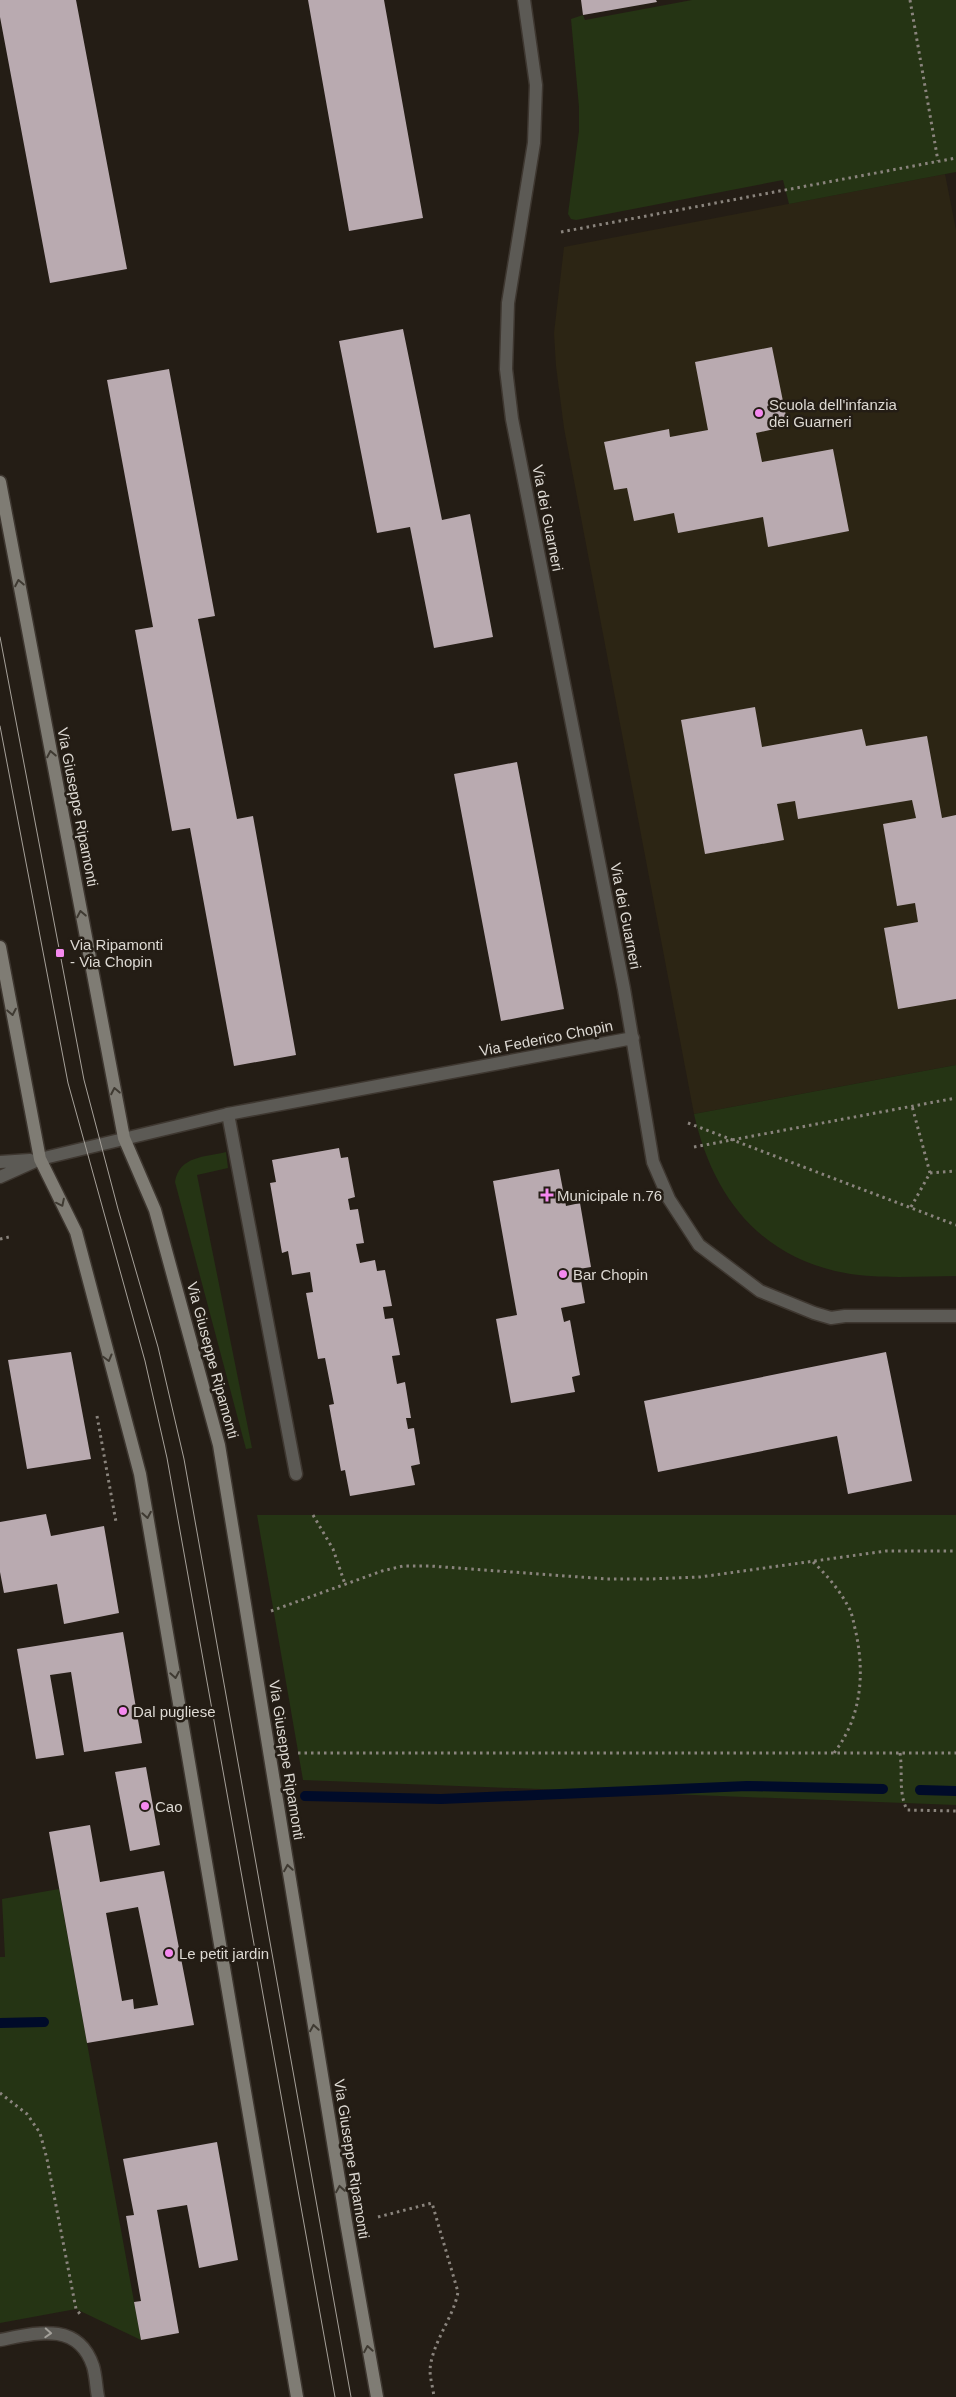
<svg xmlns="http://www.w3.org/2000/svg" width="956" height="2397" font-family="Arial,sans-serif">
  <rect width="100%" height="100%" fill="#241d15"/>
  <path fill="#2c2514" d="M 945,174 L 956,230 L 956,1065 L 694,1114 L 564,428 L 556,366 L 554,333 L 564,247 Z"/>
  <path fill="#253414" d="M 692,0 L 956,0 L 956,172 L 789,204 L 783,180 L 576,220 L 571,219 L 568,214 L 579,131 L 579,107 L 571,19 L 583,15 L 585,20 Z
    M 956,1065 L 956,1276 C 916,1276 874,1280 835,1271 C 754,1252 711,1190 694,1114 Z
    M 226,1152 L 228,1168 L 197,1175 L 252,1448 L 246,1449 L 175,1182 C 179,1156 205,1157 226,1152 Z
    M 257,1515 L 956,1515 L 956,1805 L 303,1780 Z
    M 59,1889 L 141,2340 L 76,2309 L 0,2323 L 0,1957 L 5,1957 L 2,1899 Z"/>
  <g fill="none" stroke-linecap="round" stroke-linejoin="round">
    <path stroke="#000b29" stroke-width="10" d="M 920,1790 L 956,1791
      M 305,1796 L 441,1799 L 747,1786 L 883,1789
      M 0,2023 L 44,2022"/>
  </g>
  <path fill="#b9aab0" fill-rule="evenodd" d="M 0,0 L 76,0 L 127,269 L 50,283 L 0,17 Z
    M 308,0 L 384,0 L 423,218 L 349,231 Z
    M 581,0 L 656,0 L 657,2 L 583,15 Z
    M 403,329 L 442,520 L 470,514 L 493,637 L 434,648 L 410,527 L 377,533 L 339,341 Z
    M 772,347 L 788,426 L 756,433 L 762,462 L 833,449 L 849,531 L 768,547 L 763,517 L 678,533 L 674,513 L 634,521 L 627,488 L 614,490 L 604,442 L 669,429 L 670,437 L 708,430 L 695,362 Z
    M 169,369 L 215,616 L 198,619 L 237,819 L 253,816 L 296,1055 L 234,1066 L 190,828 L 172,831 L 135,630 L 153,627 L 107,380 Z
    M 755,707 L 762,747 L 862,729 L 866,746 L 927,736 L 942,818 L 956,815 L 956,999 L 898,1009 L 884,928 L 918,922 L 915,903 L 897,906 L 883,824 L 916,818 L 912,800 L 798,819 L 795,801 L 777,804 L 784,840 L 705,854 L 681,720 Z
    M 517,762 L 564,1009 L 501,1021 L 454,774 Z
    M 339,1148 L 341,1158 L 348,1157 L 355,1197 L 348,1199 L 350,1210 L 358,1209 L 364,1243 L 356,1244 L 360,1263 L 375,1260 L 377,1271 L 385,1270 L 392,1306 L 383,1307 L 385,1319 L 393,1318 L 400,1355 L 392,1356 L 397,1384 L 405,1382 L 411,1418 L 406,1418 L 408,1429 L 414,1428 L 420,1464 L 411,1466 L 415,1485 L 350,1496 L 345,1470 L 341,1471 L 329,1405 L 334,1404 L 325,1358 L 318,1359 L 306,1293 L 313,1292 L 310,1272 L 292,1275 L 288,1251 L 282,1253 L 270,1183 L 276,1182 L 272,1160 Z
    M 559,1169 L 566,1206 L 580,1203 L 591,1267 L 579,1269 L 585,1303 L 561,1308 L 564,1322 L 570,1320 L 580,1375 L 572,1377 L 575,1392 L 511,1403 L 496,1319 L 517,1315 L 493,1181 Z
    M 71,1352 L 91,1459 L 27,1469 L 8,1360 Z
    M 886,1352 L 912,1481 L 848,1494 L 837,1436 L 658,1472 L 644,1401 Z
    M 46,1514 L 51,1536 L 104,1526 L 119,1613 L 64,1624 L 57,1584 L 4,1593 L 0,1572 L 0,1522 Z
    M 123,1632 L 142,1743 L 84,1752 L 71,1672 L 50,1675 L 64,1755 L 36,1759 L 17,1649 Z
    M 146,1767 L 160,1845 L 130,1851 L 115,1772 Z
    M 90,1825 L 100,1882 L 164,1871 L 194,2025 L 87,2043 L 49,1832 ZM 138,1907 L 158,2005 L 134,2009 L 133,1999 L 122,2001 L 106,1913 Z
    M 217,2142 L 238,2260 L 199,2268 L 187,2205 L 157,2210 L 179,2333 L 141,2340 L 134,2302 L 141,2301 L 126,2216 L 134,2215 L 123,2159 Z"/>
  <g fill="none" stroke-linecap="round" stroke-linejoin="round">
    <g stroke="#3e3730" stroke-width="15">
      <path id="lane" d="M 228,1114 L 296,1474"/>
    </g>
    <g stroke="#3e3730" stroke-width="15">
      <path id="street" d="M 524,0 L 536,85 L 534,143 L 508,303 L 506,369 L 512,419 L 624,989 L 653,1162 L 669,1199 L 699,1245 L 760,1291 L 814,1313 L 831,1318 L 845,1316 L 956,1316
        M 0,1162 L 30,1160
        M 0,1177 L 40,1159 L 228,1114 L 633,1038
        M 0,2340 C 36,2333 78,2321 93,2366 C 96,2376 96,2387 98,2397"/>
    </g>
    <g stroke="#3e3730" stroke-width="15">
      <path id="secondary" d="M 0,482 L 124,1138 L 155,1210 L 219,1445 L 346,2222 L 377,2397
        M 0,947 L 40,1159 L 76,1232 L 140,1474 L 297,2397"/>
    </g>
    <path stroke="#8a847d" stroke-width="3" stroke-dasharray="2.5 4" stroke-linecap="butt" d="M 910,0 L 938,161
      M 561,232 L 956,158
      M 688,1123 L 956,1225
      M 694,1147 L 956,1098
      M 930,1173 L 956,1171
      M 911,1207 L 930,1173 L 912,1106
      M 0,1239 L 9,1237
      M 97,1416 L 116,1522
      M 313,1515 L 333,1549 L 345,1584
      M 813,1562 C 828,1576 841,1592 850,1610 C 853,1617 854,1625 856,1633 C 865,1675 861,1718 834,1753
      M 271,1611 L 382,1571 L 403,1566 L 430,1566 L 607,1579 L 650,1579 L 700,1577 L 886,1551 L 956,1551
      M 298,1753 L 956,1753
      M 900,1753 C 903,1774 898,1791 907,1810 L 956,1811
      M 0,2093 L 27,2114 L 40,2133 L 47,2159 L 76,2309 L 80,2314
      M 378,2217 L 432,2203 L 458,2292 C 453,2319 432,2342 430,2370 C 430,2378 433,2388 434,2397"/>
    <use href="#lane" stroke="#5c5a55" stroke-width="12"/>
    <use href="#street" stroke="#5c5a55" stroke-width="12"/>
    <use href="#secondary" stroke="#7f7c74" stroke-width="12"/>
    <path stroke="#a6a19a" stroke-width="1" d="M 0,637 L 84,1080 L 118,1209 L 158,1347 L 184,1459 L 351,2397
      M 0,726 L 68,1083 L 145,1361 L 167,1458 L 335,2397"/>
  </g>
  <defs><path id="oneway-chevron" d="M-2-3.5L2.5 0L-2 3.5" fill="none" stroke-width="1.6" stroke-linecap="round" stroke-linejoin="round" transform="scale(1.25)"/></defs>
  <g stroke="#3f3a32">
    <use href="#oneway-chevron" transform="translate(19 583) rotate(-101)"/>
    <use href="#oneway-chevron" transform="translate(51 754) rotate(-101)"/>
    <use href="#oneway-chevron" transform="translate(81 914) rotate(-101)"/>
    <use href="#oneway-chevron" transform="translate(12 1012) rotate(79)"/>
    <use href="#oneway-chevron" transform="translate(115 1091) rotate(-101)"/>
    <use href="#oneway-chevron" transform="translate(61 1203) rotate(64)"/>
    <use href="#oneway-chevron" transform="translate(108 1358) rotate(75)"/>
    <use href="#oneway-chevron" transform="translate(147 1515) rotate(80)"/>
    <use href="#oneway-chevron" transform="translate(175 1675) rotate(80)"/>
    <use href="#oneway-chevron" transform="translate(288 1868) rotate(-99)"/>
    <use href="#oneway-chevron" transform="translate(314 2028) rotate(-99)"/>
    <use href="#oneway-chevron" transform="translate(340 2189) rotate(-99)"/>
    <use href="#oneway-chevron" transform="translate(368 2349) rotate(-100)"/>
  </g>
  <use stroke="#a3a09a" href="#oneway-chevron" transform="translate(48 2333) rotate(3)"/>
  <g fill="#f589ef" stroke="#241d15" stroke-width="2">
    <circle cx="759" cy="413" r="5"/>
    <rect x="55" y="948" width="10" height="10" rx="2.5"/>
    <path d="M544.5 1187.5h5v5h5v5h-5v5h-5v-5h-5v-5h5z"/>
    <circle cx="563" cy="1274" r="5"/>
    <circle cx="123" cy="1711" r="5"/>
    <circle cx="145" cy="1806" r="5"/>
    <circle cx="169" cy="1953" r="5"/>
  </g>
  <g text-anchor="middle" dominant-baseline="central" stroke-width="5" stroke-linejoin="round" paint-order="stroke">
    <g font-size="15" fill="#ddd9d3" stroke="#241d15" text-anchor="start">
      <text x="769" y="404">Scuola dell'infanzia<tspan x="769" dy="17">dei Guarneri</tspan></text>
      <text x="70" y="944">Via Ripamonti<tspan x="70" dy="17">- Via Chopin</tspan></text>
      <text x="557" y="1195">Municipale n.76</text>
      <text x="573" y="1274">Bar Chopin</text>
      <text x="133" y="1711">Dal pugliese</text>
      <text x="155" y="1806">Cao</text>
      <text x="179" y="1953">Le petit jardin</text>
    </g>
    <g font-size="15" fill="#ddd9d3" stroke="#241d15">
      <text transform="translate(548 518) rotate(79)">Via dei Guarneri</text>
      <text transform="translate(78 807) rotate(79)">Via Giuseppe Ripamonti</text>
      <text transform="translate(626 916) rotate(79)">Via dei Guarneri</text>
      <text transform="translate(546 1038) rotate(-11)">Via Federico Chopin</text>
      <text transform="translate(213 1360) rotate(75)">Via Giuseppe Ripamonti</text>
      <text transform="translate(287 1760) rotate(81)">Via Giuseppe Ripamonti</text>
      <text transform="translate(352 2159) rotate(81)">Via Giuseppe Ripamonti</text>
    </g>
  </g>
</svg>
